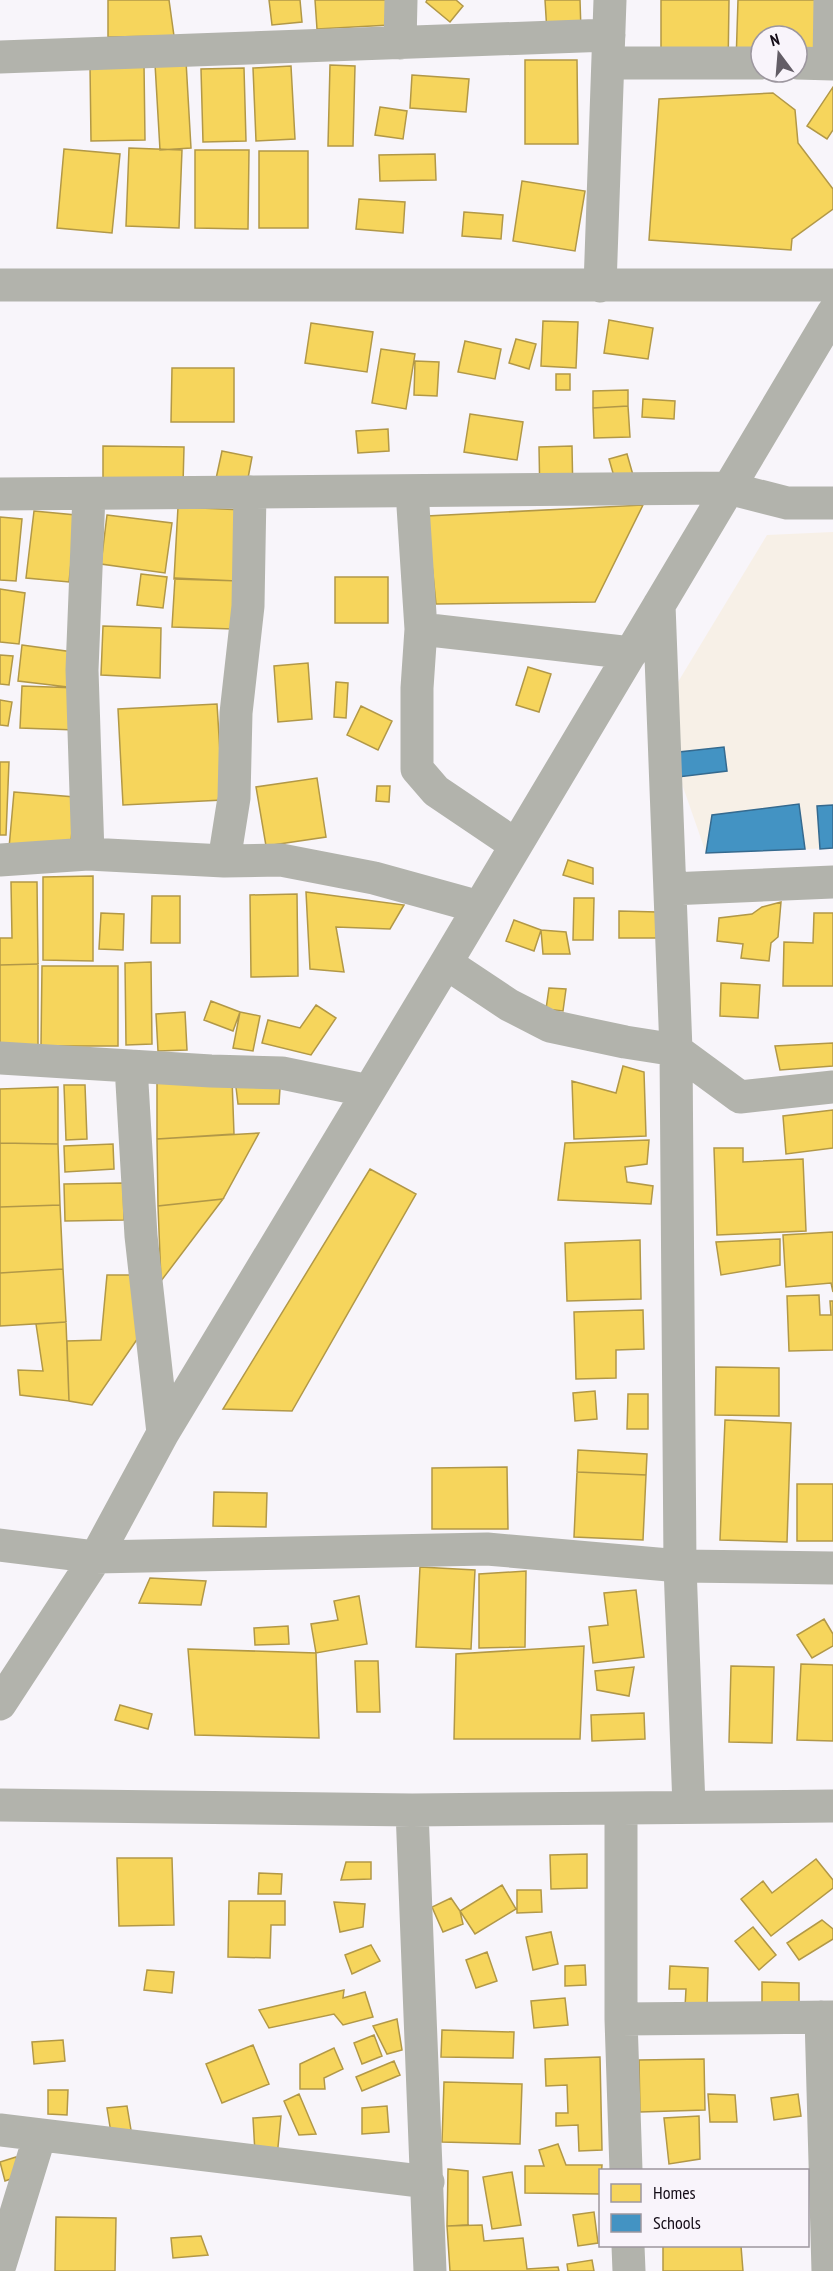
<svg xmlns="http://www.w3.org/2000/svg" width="833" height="2271" font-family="'PT Sans Narrow',sans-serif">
  <rect width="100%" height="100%" fill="#f8f5fa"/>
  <path fill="#f7f0e7" d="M 833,532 L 833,848 L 706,853 L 658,715 L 767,535 Z"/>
  <path fill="#f6d55c" stroke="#b29847" stroke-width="1.5" d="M 108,0 L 169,0 L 174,36 L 108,37 Z
    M 269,0 L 300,0 L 302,22 L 272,25 Z
    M 315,0 L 388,0 L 390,25 L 317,29 Z
    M 427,0 L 456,0 L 463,6 L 450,22 L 426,2 Z
    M 545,0 L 580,0 L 581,31 L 547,32 Z
    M 661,0 L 729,0 L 728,71 L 661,71 Z
    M 738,0 L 821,0 L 819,65 L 797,65 L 797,36 L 761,36 L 761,64 L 736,63 Z
    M 525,60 L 577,60 L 578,144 L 525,144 Z
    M 186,61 L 191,148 L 160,150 L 155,64 Z
    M 144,64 L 145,140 L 91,141 L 90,65 Z
    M 330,65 L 355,66 L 353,146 L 328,146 Z
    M 291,66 L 295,139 L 256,141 L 253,68 Z
    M 244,68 L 246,141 L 203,142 L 201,69 Z
    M 412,75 L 469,79 L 466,112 L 410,108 Z
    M 833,87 L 833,130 L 827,139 L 807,126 Z
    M 773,93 L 795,110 L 798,143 L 833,189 L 833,209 L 792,239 L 791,250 L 649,240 L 659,99 Z
    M 380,107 L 407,111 L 403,139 L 375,135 Z
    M 129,148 L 182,150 L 179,228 L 126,226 Z
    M 64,149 L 120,154 L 112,233 L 57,228 Z
    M 195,150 L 249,150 L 248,229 L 195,228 Z
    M 259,151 L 308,151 L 308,228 L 259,228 Z
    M 435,154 L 436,180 L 380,181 L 379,155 Z
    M 522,181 L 585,191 L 575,251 L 513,241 Z
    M 359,199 L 405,202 L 403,233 L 356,229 Z
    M 464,212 L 503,215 L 501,239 L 462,236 Z
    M 609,320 L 653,328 L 648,359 L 604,353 Z
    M 543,321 L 578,322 L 576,368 L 541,366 Z
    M 311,323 L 373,332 L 367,372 L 305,363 Z
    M 516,339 L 536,344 L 529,369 L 509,363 Z
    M 465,341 L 501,349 L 495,379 L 458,372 Z
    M 381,349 L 415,354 L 406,409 L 372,403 Z
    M 415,361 L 439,362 L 437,396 L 414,395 Z
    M 172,368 L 234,368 L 234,422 L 171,422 Z
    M 556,374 L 570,374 L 570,390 L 556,390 Z
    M 628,390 L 628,406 L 593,408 L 593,391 Z
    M 643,399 L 675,401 L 674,419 L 642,417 Z
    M 628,406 L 630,437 L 594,438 L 593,408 Z
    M 470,414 L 523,422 L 517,460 L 464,452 Z
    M 388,429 L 389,451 L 358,453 L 356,431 Z
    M 103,446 L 184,447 L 183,485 L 103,484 Z
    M 572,446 L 573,498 L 540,499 L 539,447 Z
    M 222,451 L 252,457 L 245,494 L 214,488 Z
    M 627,454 L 637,489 L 619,494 L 609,459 Z
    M 643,505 L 595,602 L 436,604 L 427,516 Z
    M 178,507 L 244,510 L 241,581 L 174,579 Z
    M 34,511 L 76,515 L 69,582 L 26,578 Z
    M 107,515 L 172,523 L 165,573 L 101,564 Z
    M 0,517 L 22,519 L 16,581 L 0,580 Z
    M 141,574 L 167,577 L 163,608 L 137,605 Z
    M 335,577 L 388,577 L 388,623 L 335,623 Z
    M 175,578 L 236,581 L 233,629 L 172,627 Z
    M 0,589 L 25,593 L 19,644 L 0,642 Z
    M 103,626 L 161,628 L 160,678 L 101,675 Z
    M 22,645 L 73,652 L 68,687 L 18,681 Z
    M 0,655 L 13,656 L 9,685 L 0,684 Z
    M 308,663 L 312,719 L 278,722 L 274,666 Z
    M 528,667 L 551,674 L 539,712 L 516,705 Z
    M 336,682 L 348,683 L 346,718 L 334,717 Z
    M 22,686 L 78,688 L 76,730 L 20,728 Z
    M 0,700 L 12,702 L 8,726 L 0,725 Z
    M 217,704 L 223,800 L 123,805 L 118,709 Z
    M 361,706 L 392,721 L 378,750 L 347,735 Z
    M 0,762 L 9,762 L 6,835 L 0,835 Z
    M 317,778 L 326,837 L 266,846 L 256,787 Z
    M 377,786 L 390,786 L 389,802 L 376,801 Z
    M 14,792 L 75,797 L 70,853 L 9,848 Z
    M 568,860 L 593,868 L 593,884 L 563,875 Z
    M 93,876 L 93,961 L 43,960 L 43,877 Z
    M 11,882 L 37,882 L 38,964 L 0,965 L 0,938 L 12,938 Z
    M 306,892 L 404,905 L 390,929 L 336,927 L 344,972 L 310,969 Z
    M 297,894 L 298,976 L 251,977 L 250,895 Z
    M 152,896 L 180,896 L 180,943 L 151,943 Z
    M 574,898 L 594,898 L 593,940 L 573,940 Z
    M 781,902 L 778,937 L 771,943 L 769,961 L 741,958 L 743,944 L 717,941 L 719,918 L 752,914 L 762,907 Z
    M 619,911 L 657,912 L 657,938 L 619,938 Z
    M 101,913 L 124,914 L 123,950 L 99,949 Z
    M 814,913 L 833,913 L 833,986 L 783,986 L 784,942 L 813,943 Z
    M 514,920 L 541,930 L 534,951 L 506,941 Z
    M 541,930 L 566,932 L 570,954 L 543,954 Z
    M 151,962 L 152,1044 L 126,1045 L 125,963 Z
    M 38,964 L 38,1047 L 0,1047 L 0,965 Z
    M 42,966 L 118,966 L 118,1046 L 41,1046 Z
    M 721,983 L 760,985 L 758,1018 L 720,1016 Z
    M 549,988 L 566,989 L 563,1011 L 546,1009 Z
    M 211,1001 L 240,1012 L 233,1031 L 204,1020 Z
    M 316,1005 L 336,1018 L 311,1055 L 262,1043 L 268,1020 L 300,1028 Z
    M 185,1012 L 187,1050 L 158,1051 L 156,1014 Z
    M 240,1012 L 260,1016 L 253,1051 L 233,1048 Z
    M 833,1043 L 833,1066 L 780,1070 L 775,1046 Z
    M 623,1066 L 644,1072 L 646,1136 L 574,1139 L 572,1081 L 616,1093 Z
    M 232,1078 L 234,1134 L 157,1139 L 157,1083 Z
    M 235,1079 L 280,1088 L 279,1104 L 238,1104 Z
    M 64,1085 L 85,1085 L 87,1139 L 66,1140 Z
    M 58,1087 L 58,1144 L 0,1143 L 0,1089 Z
    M 833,1110 L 833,1148 L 786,1154 L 783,1116 Z
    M 259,1133 L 223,1199 L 158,1206 L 157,1139 Z
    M 649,1140 L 647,1164 L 625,1167 L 627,1182 L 653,1186 L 651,1204 L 558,1200 L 565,1143 Z
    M 0,1143 L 58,1144 L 60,1205 L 0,1207 Z
    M 113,1144 L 114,1169 L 65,1172 L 64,1146 Z
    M 714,1148 L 743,1148 L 743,1162 L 803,1159 L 806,1231 L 717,1235 Z
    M 370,1169 L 416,1194 L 292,1411 L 223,1409 Z
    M 123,1183 L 124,1220 L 65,1221 L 64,1184 Z
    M 223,1199 L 161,1281 L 158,1206 Z
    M 60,1205 L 63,1269 L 0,1273 L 0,1207 Z
    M 833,1232 L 833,1292 L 831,1283 L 786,1287 L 783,1235 Z
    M 780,1239 L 780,1265 L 721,1275 L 716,1242 Z
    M 640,1240 L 641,1299 L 567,1301 L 565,1243 Z
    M 63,1269 L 66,1322 L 0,1326 L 0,1273 Z
    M 107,1275 L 137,1275 L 138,1338 L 92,1405 L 69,1401 L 67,1341 L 101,1340 Z
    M 819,1295 L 820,1315 L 831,1315 L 830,1301 L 833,1301 L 833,1350 L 789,1351 L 787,1296 Z
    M 643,1310 L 644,1349 L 616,1350 L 616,1378 L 576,1379 L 574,1312 Z
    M 66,1322 L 69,1401 L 20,1395 L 18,1370 L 43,1371 L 36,1324 Z
    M 716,1367 L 779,1368 L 779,1416 L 715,1415 Z
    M 595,1391 L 597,1419 L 575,1421 L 573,1393 Z
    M 628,1394 L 648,1394 L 648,1429 L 627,1429 Z
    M 725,1420 L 791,1423 L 787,1542 L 720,1540 Z
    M 578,1450 L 647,1454 L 646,1475 L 577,1472 Z
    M 507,1467 L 508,1529 L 432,1529 L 432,1468 Z
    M 577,1472 L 646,1475 L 643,1540 L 574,1537 Z
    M 797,1484 L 833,1484 L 833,1541 L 797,1541 Z
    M 214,1492 L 267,1493 L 266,1527 L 213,1526 Z
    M 420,1567 L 475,1570 L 471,1649 L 416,1647 Z
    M 526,1571 L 525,1647 L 479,1648 L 479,1574 Z
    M 150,1578 L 206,1581 L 201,1605 L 139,1603 Z
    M 636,1590 L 644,1657 L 593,1663 L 589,1627 L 608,1625 L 604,1593 Z
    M 359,1596 L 367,1644 L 316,1653 L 311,1624 L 338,1620 L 334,1601 Z
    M 824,1619 L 833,1634 L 833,1646 L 812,1658 L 797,1635 Z
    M 288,1626 L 289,1644 L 255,1645 L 254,1628 Z
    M 584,1646 L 580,1739 L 454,1739 L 456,1654 Z
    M 188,1649 L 316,1653 L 319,1738 L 195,1735 Z
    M 355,1661 L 378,1661 L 380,1712 L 357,1712 Z
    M 801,1664 L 833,1665 L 833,1741 L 797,1740 Z
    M 731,1666 L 774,1667 L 772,1743 L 729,1742 Z
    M 634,1667 L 629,1696 L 597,1690 L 595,1671 Z
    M 120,1705 L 152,1714 L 148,1729 L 115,1720 Z
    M 644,1713 L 645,1739 L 592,1741 L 591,1715 Z
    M 587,1854 L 587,1888 L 551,1889 L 550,1855 Z
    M 117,1858 L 172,1858 L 174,1925 L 119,1926 Z
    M 816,1859 L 833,1880 L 833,1888 L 771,1936 L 741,1899 L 763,1881 L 772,1893 Z
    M 346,1862 L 371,1862 L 371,1879 L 341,1880 Z
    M 259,1873 L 282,1874 L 281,1894 L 258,1894 Z
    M 502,1885 L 516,1909 L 475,1934 L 460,1911 Z
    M 517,1890 L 541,1890 L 542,1912 L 517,1913 Z
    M 451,1898 L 460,1911 L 463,1924 L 443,1932 L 432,1907 Z
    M 229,1901 L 285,1901 L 285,1925 L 271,1925 L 270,1958 L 228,1957 Z
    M 334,1902 L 365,1904 L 363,1927 L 340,1932 Z
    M 822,1920 L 833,1929 L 833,1939 L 799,1960 L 787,1943 Z
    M 753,1927 L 776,1955 L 759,1970 L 735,1941 Z
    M 551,1932 L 558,1964 L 533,1970 L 526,1937 Z
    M 371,1945 L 380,1961 L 352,1974 L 345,1955 Z
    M 487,1952 L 497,1981 L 476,1988 L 466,1960 Z
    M 585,1965 L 586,1985 L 565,1986 L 565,1966 Z
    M 670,1966 L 708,1968 L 707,2008 L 685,2007 L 686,1989 L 669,1989 Z
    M 147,1970 L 174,1972 L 172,1993 L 144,1990 Z
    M 762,1982 L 799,1983 L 799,2004 L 762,2005 Z
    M 344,1990 L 343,1998 L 365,1992 L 373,2017 L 343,2025 L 334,2014 L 269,2028 L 259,2010 Z
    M 565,1998 L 568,2025 L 534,2028 L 531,2001 Z
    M 397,2019 L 402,2050 L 387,2054 L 373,2026 Z
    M 442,2030 L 514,2032 L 513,2058 L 441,2057 Z
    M 374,2035 L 382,2056 L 362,2064 L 354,2043 Z
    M 63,2040 L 65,2061 L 34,2064 L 32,2042 Z
    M 253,2045 L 269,2084 L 222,2103 L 206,2064 Z
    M 334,2048 L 343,2069 L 324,2078 L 325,2089 L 300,2089 L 300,2064 Z
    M 600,2057 L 602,2150 L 579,2151 L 578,2125 L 556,2126 L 556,2113 L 568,2113 L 567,2085 L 546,2086 L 545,2059 Z
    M 704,2059 L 705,2110 L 640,2112 L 639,2060 Z
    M 394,2061 L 400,2075 L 362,2091 L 356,2077 Z
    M 444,2082 L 522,2084 L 520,2144 L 442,2142 Z
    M 48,2090 L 68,2090 L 67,2115 L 48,2114 Z
    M 299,2094 L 316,2134 L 299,2135 L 284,2101 Z
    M 708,2094 L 735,2095 L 737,2122 L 710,2122 Z
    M 798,2094 L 801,2116 L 774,2120 L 771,2098 Z
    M 127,2106 L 131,2130 L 111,2133 L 107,2108 Z
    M 387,2106 L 389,2132 L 362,2134 L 362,2108 Z
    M 281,2116 L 277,2157 L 255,2153 L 253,2118 Z
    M 699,2116 L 700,2159 L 669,2164 L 664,2118 Z
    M 558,2144 L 566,2165 L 602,2165 L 600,2194 L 525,2193 L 525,2166 L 544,2166 L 539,2150 Z
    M 16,2157 L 22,2175 L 5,2181 L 0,2162 Z
    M 448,2169 L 468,2171 L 468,2225 L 447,2226 Z
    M 512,2172 L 521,2225 L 492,2229 L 483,2177 Z
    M 594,2212 L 598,2243 L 578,2246 L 573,2215 Z
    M 56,2217 L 116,2218 L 115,2271 L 55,2271 Z
    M 482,2225 L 484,2241 L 523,2238 L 527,2269 L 558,2267 L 559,2271 L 450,2271 L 447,2226 Z
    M 201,2236 L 208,2255 L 173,2258 L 171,2238 Z
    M 663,2246 L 741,2246 L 743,2271 L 663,2271 Z
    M 592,2260 L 594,2271 L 568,2271 L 567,2264 Z"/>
  <path fill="#4393c3" stroke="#356a8f" stroke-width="1.5" d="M 724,747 L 727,771 L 678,777 L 670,753 Z
    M 799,804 L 805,849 L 706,853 L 712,815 Z
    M 833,805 L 833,848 L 820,849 L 817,806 Z"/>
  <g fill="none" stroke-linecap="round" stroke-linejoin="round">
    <path stroke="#b2b3ac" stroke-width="33" d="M 400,43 L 401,0
      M 0,57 L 609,35
      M 608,63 L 761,63
      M 797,63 L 833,64
      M 829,63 L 830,0
      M 0,285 L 833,285
      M 600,286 L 610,0
      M 412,491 L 421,629 L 417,688 L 417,769 L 436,791 L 516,845
      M 0,494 L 728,488 L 787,503 L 833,503
      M 659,605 L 676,1050 L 680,1566 L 689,1807
      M 421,629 L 631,653
      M 88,854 L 224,861 L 281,860 L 374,878 L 479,907
      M 0,860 L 88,854 L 82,670 L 89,494
      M 224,861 L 234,798 L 236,713 L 248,606 L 250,492
      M 670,889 L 833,882
      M 446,963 L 509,1005 L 550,1026 L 625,1042 L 676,1050 L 740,1097 L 833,1087
      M 0,1058 L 211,1071 L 282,1073 L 369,1091
      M 131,1066 L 141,1236 L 163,1433
      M 0,1545 L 96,1557 L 487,1549 L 680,1566 L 833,1568
      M 0,1704 L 96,1557 L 163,1433 L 446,963 L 833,313
      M 0,1805 L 412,1810 L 833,1806
      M 621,1809 L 621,2019 L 626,2170
      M 412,1810 L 430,2271
      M 821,2017 L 828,2271
      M 621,2019 L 833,2017
      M 0,2130 L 428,2182
      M 628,2246 L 629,2271
      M 0,2265 L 40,2135"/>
  </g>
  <rect x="599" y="2169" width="210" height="78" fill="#f9f4fb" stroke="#9d979f" stroke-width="1.5"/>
  <rect x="611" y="2184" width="30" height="18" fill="#f6d55c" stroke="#9d979f" stroke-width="1.5"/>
  <text x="653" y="2199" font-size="18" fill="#130b16">Homes</text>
  <rect x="611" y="2214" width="30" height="18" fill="#4393c3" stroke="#9d979f" stroke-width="1.5"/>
  <text x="653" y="2229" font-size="18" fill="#130b16">Schools</text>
  <g transform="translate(779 54) rotate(344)"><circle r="28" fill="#f9f4fb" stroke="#9d979f" stroke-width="1.5"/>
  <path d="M0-4.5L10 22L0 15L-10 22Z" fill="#635d66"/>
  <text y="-9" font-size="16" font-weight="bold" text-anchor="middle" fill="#130b16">N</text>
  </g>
</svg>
